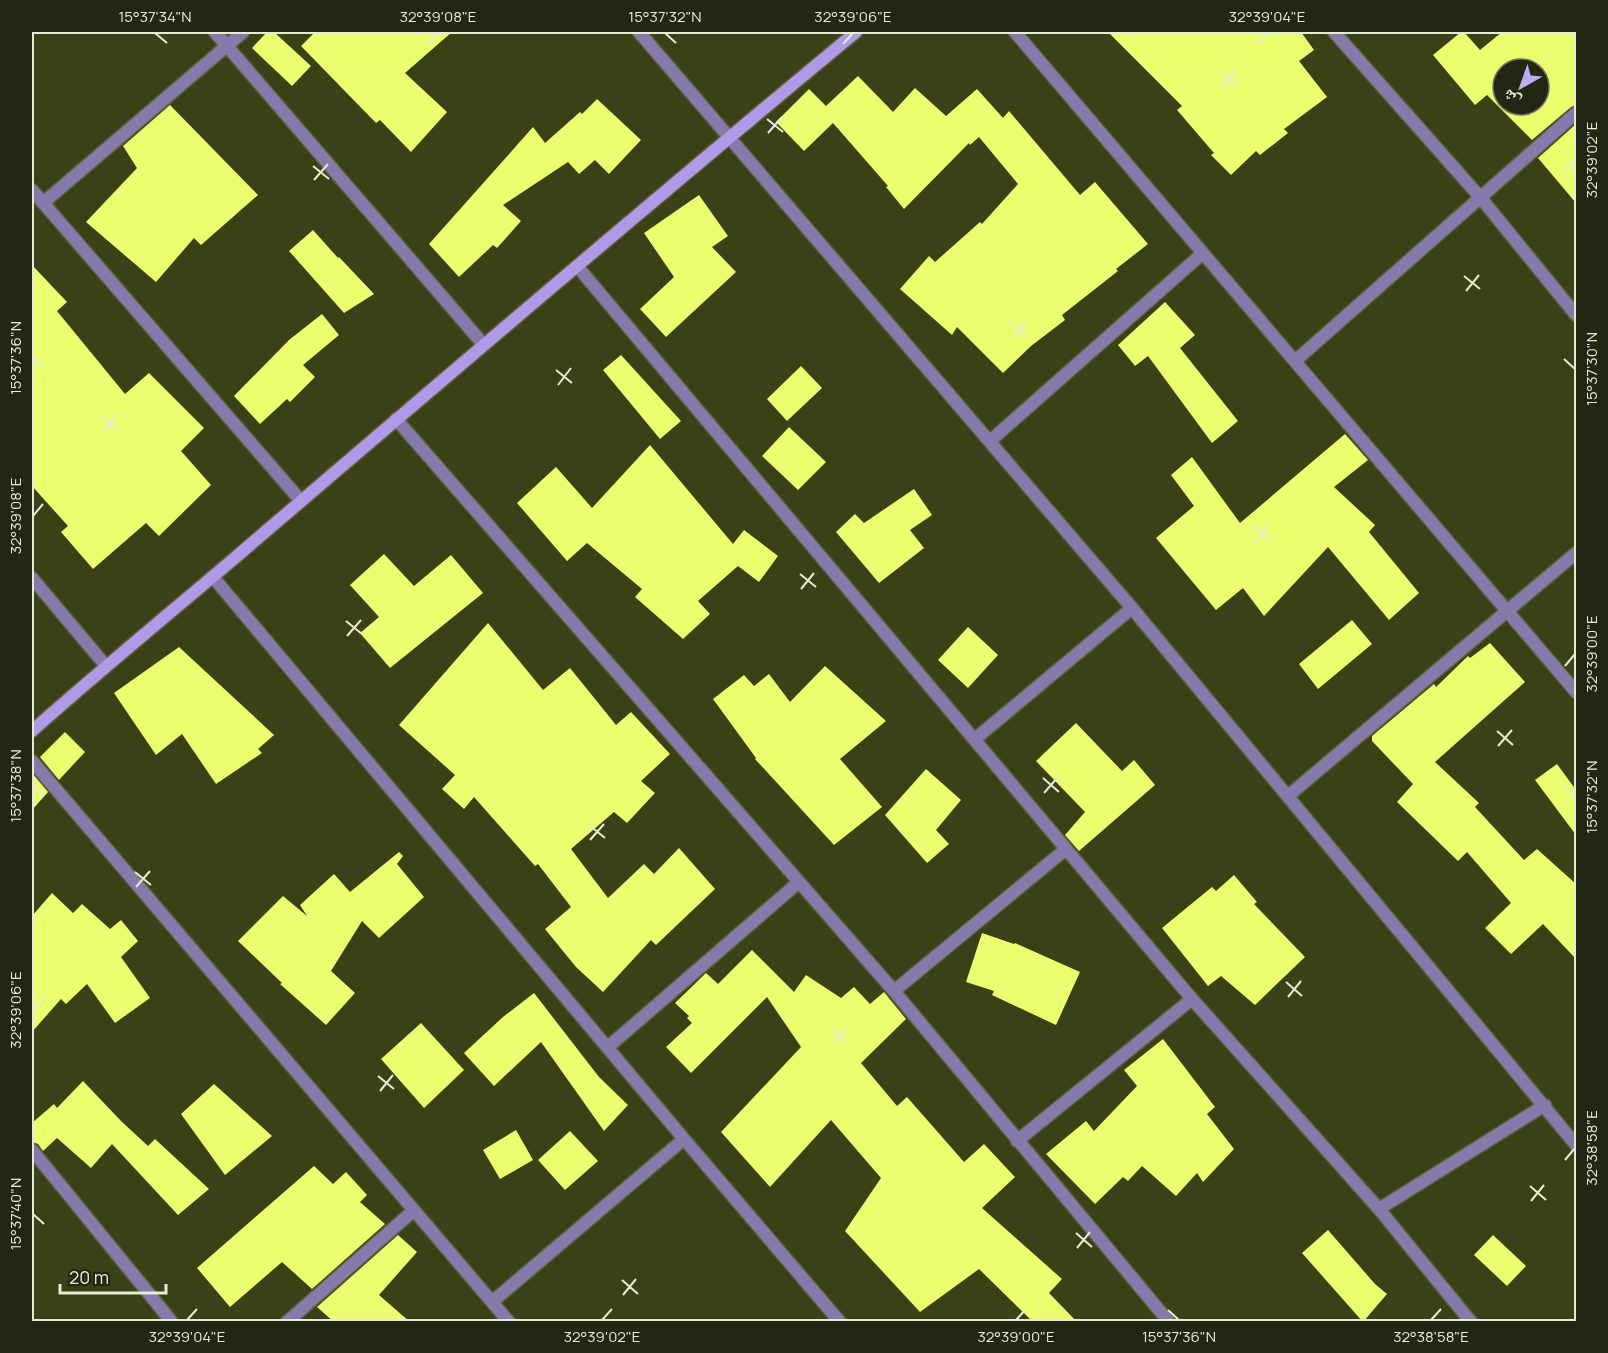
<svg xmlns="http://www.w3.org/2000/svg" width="1608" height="1353" font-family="Manrope,'Noto Naskh Arabic',sans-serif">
  <rect width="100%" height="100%" fill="#3b4116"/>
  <path fill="#eafe70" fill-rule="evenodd" d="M 267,32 L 274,32 L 311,66 L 292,86 L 252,48 Z
    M 315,32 L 452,32 L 405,73 L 447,112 L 411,152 L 380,120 L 376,123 L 301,46 Z
    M 1108,32 L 1301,32 L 1314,50 L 1299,61 L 1327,97 L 1284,129 L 1288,133 L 1260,155 L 1256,151 L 1231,175 L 1211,155 L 1214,153 L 1177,110 L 1182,106 Z
    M 1461,32 L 1464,32 L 1480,50 L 1502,32 L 1576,32 L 1576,105 L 1571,107 L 1532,140 L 1487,95 L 1475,105 L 1433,55 ZM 1503,69 L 1539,69 L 1539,105 L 1503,105 Z
    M 858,76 L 893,112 L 915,88 L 946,116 L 977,89 L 1003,118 L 1009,111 L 1080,195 L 1095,182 L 1148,244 L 1116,269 L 1118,271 L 1062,315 L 1065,320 L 1031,346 L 1003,373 L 957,327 L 952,335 L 900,289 L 929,256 L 935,262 L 980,222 L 982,224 L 1018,184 L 979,137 L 970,145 L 969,143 L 904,209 L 886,187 L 888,186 L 833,123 L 804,151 L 776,122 L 809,89 L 826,106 Z
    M 597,99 L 641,140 L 609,174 L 595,160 L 579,174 L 568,162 L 503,205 L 521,221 L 497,248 L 493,245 L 459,277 L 429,244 L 533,127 L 545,143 L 580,112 L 582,114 Z
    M 170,105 L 258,195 L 201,245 L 194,238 L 156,282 L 86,222 L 137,168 L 123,146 Z
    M 1576,124 L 1576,203 L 1538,158 Z
    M 699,195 L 728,236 L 712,247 L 736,272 L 666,337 L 640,309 L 674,277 L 644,233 Z
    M 313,230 L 338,258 L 339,257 L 374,294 L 344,313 L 289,251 Z
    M 32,265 L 67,302 L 57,311 L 125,394 L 149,373 L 204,428 L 181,451 L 211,485 L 159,536 L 146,523 L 93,569 L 61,532 L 68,526 L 32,486 Z
    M 1165,302 L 1195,335 L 1180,348 L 1238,421 L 1212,443 L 1148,356 L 1135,366 L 1118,345 Z
    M 322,314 L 339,335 L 303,365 L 315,377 L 290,402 L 287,399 L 260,424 L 234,396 L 289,340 Z
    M 621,355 L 681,421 L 660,439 L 603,370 Z
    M 801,366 L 822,388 L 787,421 L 767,399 Z
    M 789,427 L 826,462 L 798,490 L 762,456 Z
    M 1345,434 L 1368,460 L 1334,487 L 1375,525 L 1369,532 L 1419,593 L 1389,620 L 1328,547 L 1264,616 L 1243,588 L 1216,610 L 1156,538 L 1194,506 L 1171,475 L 1192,457 L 1240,523 Z
    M 650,445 L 733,544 L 744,530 L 778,556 L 759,582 L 738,566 L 698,601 L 710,614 L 683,639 L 635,597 L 642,589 L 587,543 L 567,561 L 517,503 L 556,467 L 592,508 Z
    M 914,489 L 932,515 L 910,530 L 924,548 L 879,583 L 836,532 L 855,514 L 864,523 Z
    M 384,554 L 414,586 L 451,555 L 483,593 L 390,668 L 360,633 L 379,617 L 350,585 Z
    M 1352,620 L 1372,644 L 1318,689 L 1299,664 Z
    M 488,623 L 543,690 L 570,668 L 616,725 L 631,712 L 670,754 L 641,781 L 655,793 L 627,823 L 614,812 L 571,849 L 608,898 L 644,864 L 654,874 L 679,848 L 715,889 L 656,945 L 651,940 L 603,992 L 576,967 L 545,929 L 571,907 L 538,864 L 535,866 L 474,797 L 464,809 L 442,789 L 455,775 L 399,725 Z
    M 968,627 L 998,655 L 968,688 L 938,660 Z
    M 1490,643 L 1525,682 L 1435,762 L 1479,803 L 1475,807 L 1524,860 L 1537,849 L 1576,884 L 1576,959 L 1543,924 L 1511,954 L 1485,928 L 1511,903 L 1467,852 L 1458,861 L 1397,802 L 1413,784 L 1372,741 L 1372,736 L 1434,684 L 1436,687 L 1468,656 L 1470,658 Z
    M 179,647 L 274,735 L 258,749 L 262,753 L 216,784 L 182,734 L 156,755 L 114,693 Z
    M 825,666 L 886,721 L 840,759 L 882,807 L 834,845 L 755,759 L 756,758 L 713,699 L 744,675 L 754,686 L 769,674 L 790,702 Z
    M 1076,723 L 1122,771 L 1134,760 L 1155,785 L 1079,851 L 1065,835 L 1085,812 L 1036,761 Z
    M 65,732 L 85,752 L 59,780 L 40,757 Z
    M 1557,764 L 1576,790 L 1576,835 L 1535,780 Z
    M 926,769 L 961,800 L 936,830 L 949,844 L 927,863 L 885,815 Z
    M 32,773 L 48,792 L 32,810 Z
    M 399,852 L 403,856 L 397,864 L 424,897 L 379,938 L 362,921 L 331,971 L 355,993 L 326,1025 L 280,984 L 282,983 L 238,941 L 283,896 L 307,916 L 300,905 L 334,874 L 350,892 Z
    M 1234,875 L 1257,902 L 1254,904 L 1305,957 L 1255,1005 L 1221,976 L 1208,986 L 1162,928 L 1212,887 L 1216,891 Z
    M 52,893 L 73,913 L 82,904 L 110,929 L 121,920 L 138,941 L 121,957 L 150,998 L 115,1023 L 87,984 L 66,1004 L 61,999 L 32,1032 L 32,916 Z
    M 982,933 L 1014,944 L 1015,943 L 1080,972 L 1056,1025 L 992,995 L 994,991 L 966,982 Z
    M 752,950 L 794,992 L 806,975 L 841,998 L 854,987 L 870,1004 L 884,992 L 906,1019 L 861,1063 L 897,1106 L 907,1097 L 964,1162 L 984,1144 L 1015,1177 L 982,1208 L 1062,1279 L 1049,1293 L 1077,1322 L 1033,1322 L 979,1269 L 920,1312 L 845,1231 L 881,1178 L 831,1120 L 770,1187 L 721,1132 L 801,1047 L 767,997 L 691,1073 L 666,1047 L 692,1023 L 687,1018 L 689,1016 L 675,1003 L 706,973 L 718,984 Z
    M 534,993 L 599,1077 L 628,1105 L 604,1131 L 541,1042 L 494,1086 L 464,1053 L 503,1017 Z
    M 421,1023 L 464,1070 L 424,1108 L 381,1059 Z
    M 1163,1039 L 1215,1107 L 1207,1114 L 1234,1149 L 1203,1182 L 1197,1173 L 1176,1196 L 1142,1166 L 1128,1181 L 1123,1177 L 1095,1204 L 1046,1154 L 1086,1121 L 1094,1131 L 1137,1086 L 1124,1070 Z
    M 83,1081 L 121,1121 L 148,1146 L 155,1139 L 209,1189 L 178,1215 L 112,1144 L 91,1168 L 57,1138 L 43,1151 L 38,1144 L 32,1142 L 32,1123 L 54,1104 L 57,1108 Z
    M 214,1084 L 272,1136 L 225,1175 L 181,1114 Z
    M 516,1130 L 533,1160 L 500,1179 L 483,1150 Z
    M 570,1131 L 598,1161 L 565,1190 L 538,1160 Z
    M 314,1166 L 333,1184 L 346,1172 L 367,1195 L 360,1202 L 385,1224 L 312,1289 L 282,1262 L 230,1307 L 197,1268 Z
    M 1328,1230 L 1375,1284 L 1387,1294 L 1363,1322 L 1302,1253 Z
    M 398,1235 L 417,1252 L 379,1295 L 410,1322 L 334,1322 L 317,1307 Z
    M 1493,1235 L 1526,1266 L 1507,1286 L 1474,1255 Z"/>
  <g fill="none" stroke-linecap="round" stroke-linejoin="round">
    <g stroke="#5a6038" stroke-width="15">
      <path id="street" d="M 215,32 L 483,344
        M 639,32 L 1132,608 L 1576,1145
        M 1015,32 L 1576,692
        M 1334,32 L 1480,197 L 1576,315
        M 32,190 L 301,501
        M 43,203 L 243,32
        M 577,266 L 1192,999 L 1379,1209 L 1471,1322
        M 1295,361 L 1576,113
        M 396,419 L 894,991 L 1169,1322
        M 990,441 L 1203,253
        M 213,577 L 684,1139 L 840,1322
        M 32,578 L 106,666
        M 975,739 L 1132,608
        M 32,761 L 509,1322
        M 1288,796 L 1576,553
        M 894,991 L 1066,849
        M 608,1047 L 799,882
        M 1017,1141 L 1192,999
        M 32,1150 L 172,1322
        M 1379,1209 L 1545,1105
        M 492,1302 L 684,1139
        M 287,1322 L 413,1211"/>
    </g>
    <g stroke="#5a6038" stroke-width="15">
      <path id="secondary" d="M 32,731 C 97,673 164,618 230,562 C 438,384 646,206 856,32"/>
    </g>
    <use href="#street" stroke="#8779ab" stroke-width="12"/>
    <use href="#secondary" stroke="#b09ae8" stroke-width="12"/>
  </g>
  <path fill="none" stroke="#e6ebd3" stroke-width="2" d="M 155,33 L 167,43M 665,33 L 676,43M 428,44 L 438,33M 843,44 L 853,33M 1258,44 L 1267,33M 1221,72 L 1237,85M 1222,87 L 1236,70M 767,119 L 783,132M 768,133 L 782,117M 313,166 L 329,179M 1565,172 L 1575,160M 314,180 L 328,164M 1464,276 L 1480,289M 1466,291 L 1479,275M 1010,323 L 1026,336M 1012,338 L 1025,322M 33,358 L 44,368M 1564,359 L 1575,369M 556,370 L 572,383M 558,385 L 571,368M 102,417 L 119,430M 104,431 L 117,415M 33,516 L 43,504M 1254,527 L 1270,540M 1255,542 L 1268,526M 800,574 L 816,587M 801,589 L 814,573M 346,621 L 362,634M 347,636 L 361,620M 1565,666 L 1575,654M 1497,731 L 1513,745M 1498,746 L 1512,730M 1043,778 L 1059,792M 33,786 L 44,796M 1564,787 L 1575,797M 1044,793 L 1058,777M 589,825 L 605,838M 590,840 L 604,824M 135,872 L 151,885M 136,887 L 150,871M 1286,982 L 1302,996M 1288,997 L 1301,981M 33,1010 L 43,998M 832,1029 L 848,1043M 834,1044 L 847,1028M 378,1076 L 394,1089M 380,1091 L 393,1075M 1565,1160 L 1575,1148M 1530,1186 L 1546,1200M 1531,1201 L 1544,1185M 33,1214 L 44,1224M 1076,1233 L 1092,1247M 1077,1248 L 1090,1232M 622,1280 L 638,1294M 623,1295 L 636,1279M 1168,1310 L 1179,1320M 187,1320 L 197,1309M 602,1320 L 612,1309M 1016,1320 L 1026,1309M 1431,1320 L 1441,1309"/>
  <rect width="1608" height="1353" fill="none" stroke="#232613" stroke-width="66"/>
  <g transform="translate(1521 87) rotate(220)"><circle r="28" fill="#232613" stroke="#717560" stroke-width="1.5"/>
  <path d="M0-4.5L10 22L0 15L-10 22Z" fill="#bea9f5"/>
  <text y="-9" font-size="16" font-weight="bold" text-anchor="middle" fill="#e6ebd3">ش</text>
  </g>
  <path d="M60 1284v9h106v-9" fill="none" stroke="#e6ebd3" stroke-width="3"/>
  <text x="69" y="1284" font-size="18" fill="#e6ebd3" stroke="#232613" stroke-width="4.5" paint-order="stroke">20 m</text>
  <rect x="33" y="33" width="1542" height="1287" fill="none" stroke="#e6ebd3" stroke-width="2"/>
  <g font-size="15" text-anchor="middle" fill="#e6ebd3">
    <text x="155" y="22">15°37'34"N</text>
    <text x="438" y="22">32°39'08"E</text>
    <text x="665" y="22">15°37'32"N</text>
    <text x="853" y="22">32°39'06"E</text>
    <text x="1267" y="22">32°39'04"E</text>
    <text transform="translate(1592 160) rotate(-90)" y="5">32°39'02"E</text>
    <text transform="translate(16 358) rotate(-90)" y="5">15°37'36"N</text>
    <text transform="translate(1592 369) rotate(-90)" y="5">15°37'30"N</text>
    <text transform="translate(16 516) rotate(-90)" y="5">32°39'08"E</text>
    <text transform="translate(1592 654) rotate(-90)" y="5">32°39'00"E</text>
    <text transform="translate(16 786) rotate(-90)" y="5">15°37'38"N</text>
    <text transform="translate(1592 797) rotate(-90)" y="5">15°37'32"N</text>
    <text transform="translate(16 1010) rotate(-90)" y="5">32°39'06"E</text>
    <text transform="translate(1592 1148) rotate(-90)" y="5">32°38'58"E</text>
    <text transform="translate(16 1214) rotate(-90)" y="5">15°37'40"N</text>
    <text x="187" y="1342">32°39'04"E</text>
    <text x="602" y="1342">32°39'02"E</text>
    <text x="1016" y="1342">32°39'00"E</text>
    <text x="1179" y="1342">15°37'36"N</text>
    <text x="1431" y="1342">32°38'58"E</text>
  </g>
</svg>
